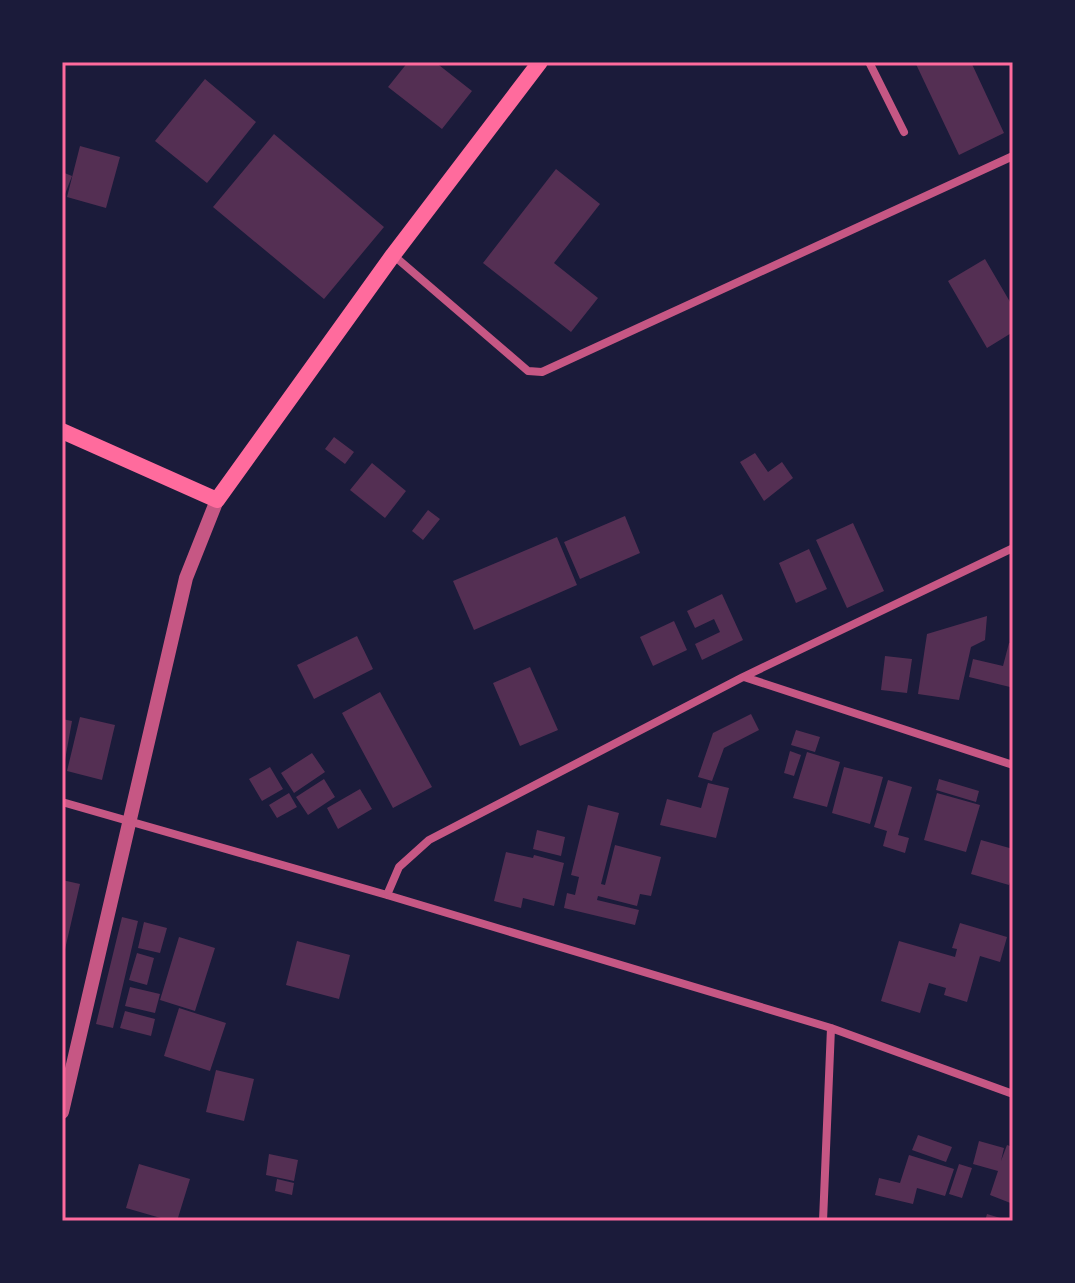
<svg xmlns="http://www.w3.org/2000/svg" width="1075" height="1283" font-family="Commissioner,sans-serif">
  <rect width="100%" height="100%" fill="#1b1b3a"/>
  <path fill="#542f53" d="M 408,62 L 435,62 L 472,91 L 442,129 L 388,87 Z
    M 915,62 L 971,62 L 1004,133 L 959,155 Z
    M 205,79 L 256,122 L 207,183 L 155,141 Z
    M 274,134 L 384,227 L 324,299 L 213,207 Z
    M 80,146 L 120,157 L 106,208 L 67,197 Z
    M 556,169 L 600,204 L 554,263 L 598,298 L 571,332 L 483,263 Z
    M 62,172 L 72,176 L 62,202 Z
    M 985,259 L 1013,307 L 1013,332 L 987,348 L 948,281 Z
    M 334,437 L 354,452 L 345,464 L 325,449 Z
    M 755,453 L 768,472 L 782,462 L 793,478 L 764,501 L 740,462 Z
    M 372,463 L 406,491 L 385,518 L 350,490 Z
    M 428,510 L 440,519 L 423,540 L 412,531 Z
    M 625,516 L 640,553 L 580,579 L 564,542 Z
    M 853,523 L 884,591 L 847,608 L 816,540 Z
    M 557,537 L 577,585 L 474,630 L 453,581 Z
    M 809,549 L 827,589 L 796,603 L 779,563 Z
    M 722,594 L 743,640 L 702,660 L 695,644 L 720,632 L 714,619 L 695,628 L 687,611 Z
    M 987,616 L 985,640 L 971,647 L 959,700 L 918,694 L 927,634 Z
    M 674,621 L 687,650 L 653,666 L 640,637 Z
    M 357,636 L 373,669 L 314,699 L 297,665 Z
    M 1009,643 L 1013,644 L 1013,677 L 1010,687 L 969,677 L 973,659 L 1003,666 Z
    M 885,656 L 912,659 L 907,693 L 881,690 Z
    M 530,667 L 558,730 L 520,746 L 493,683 Z
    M 380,692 L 432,787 L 393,808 L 342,713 Z
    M 751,714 L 759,730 L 724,748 L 712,781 L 698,777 L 713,733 Z
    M 80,717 L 115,725 L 102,780 L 67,771 Z
    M 62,719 L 72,721 L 65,760 L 62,760 Z
    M 796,730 L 820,737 L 815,752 L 791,745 Z
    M 790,751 L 801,755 L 794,776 L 784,773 Z
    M 807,752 L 840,762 L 827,807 L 793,798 Z
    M 312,753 L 325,772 L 294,793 L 281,773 Z
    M 270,767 L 283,789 L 262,801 L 249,779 Z
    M 844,767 L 883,777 L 870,824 L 832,813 Z
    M 324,779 L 335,797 L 308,815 L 296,797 Z
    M 939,779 L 979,791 L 976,802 L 936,790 Z
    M 888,780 L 912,787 L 898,835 L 909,838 L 905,853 L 883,846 L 887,831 L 874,827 Z
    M 708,783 L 729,788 L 716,838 L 660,825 L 667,799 L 701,808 Z
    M 360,789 L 372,809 L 338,829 L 327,808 Z
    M 289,793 L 297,807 L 277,818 L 269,805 Z
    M 937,793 L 980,805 L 966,852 L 924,840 Z
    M 588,805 L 619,813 L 601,884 L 605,885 L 615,845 L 661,857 L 651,896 L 640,894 L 637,906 L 598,896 L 597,900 L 639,910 L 635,925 L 564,908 L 567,893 L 575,895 L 579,877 L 571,875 Z
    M 537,830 L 565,837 L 561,856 L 533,849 Z
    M 981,840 L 1013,849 L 1013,872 L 1009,885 L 971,874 Z
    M 506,852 L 533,858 L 534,855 L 564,863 L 554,906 L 523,898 L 521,908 L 494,901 Z
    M 62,880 L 80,884 L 63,958 L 62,958 Z
    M 122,917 L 138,921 L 113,1028 L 96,1024 Z
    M 144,922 L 167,928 L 160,953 L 138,948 Z
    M 960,923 L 1007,937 L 1000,962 L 980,956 L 967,1002 L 944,995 L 946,988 L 929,983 L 920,1013 L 881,1001 L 899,941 L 955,957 L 957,949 L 952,948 Z
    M 179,937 L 215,948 L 195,1011 L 160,1000 Z
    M 297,941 L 350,955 L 339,999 L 286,985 Z
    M 137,953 L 154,958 L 147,985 L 129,980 Z
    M 130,987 L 160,994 L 155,1013 L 125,1006 Z
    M 179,1008 L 226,1023 L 210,1071 L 164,1056 Z
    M 125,1011 L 155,1019 L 151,1036 L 120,1028 Z
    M 216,1070 L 254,1079 L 244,1121 L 206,1112 Z
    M 918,1135 L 952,1147 L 946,1162 L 912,1150 Z
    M 979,1141 L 1004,1148 L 1001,1161 L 1007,1145 L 1013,1147 L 1013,1204 L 990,1195 L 998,1171 L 973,1164 Z
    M 269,1154 L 298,1160 L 294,1181 L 266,1175 Z
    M 909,1155 L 954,1169 L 945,1196 L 917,1188 L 913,1204 L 875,1195 L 879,1178 L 900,1183 Z
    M 139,1164 L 190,1179 L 177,1221 L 171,1221 L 126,1208 Z
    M 959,1164 L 972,1168 L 962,1198 L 949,1194 Z
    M 277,1179 L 294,1183 L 292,1195 L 275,1191 Z
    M 987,1214 L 1007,1220 L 1007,1221 L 985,1221 Z"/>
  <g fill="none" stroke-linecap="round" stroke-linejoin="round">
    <path stroke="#c65784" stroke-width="8" d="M 869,62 L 904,132
      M 393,255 L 528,371 L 542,372 L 1013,156
      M 744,677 L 1013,765
      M 62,802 L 387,895 L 831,1028 L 1013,1094
      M 387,895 L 399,867 L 429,840 L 743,677 L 1013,548
      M 823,1221 L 831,1028"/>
    <path stroke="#c65784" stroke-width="14" d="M 62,1112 L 186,578 L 217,500"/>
    <path stroke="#ff6b9d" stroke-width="16" d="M 62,431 L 217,500 L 393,255 L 540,62"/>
  </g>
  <rect width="1075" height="1283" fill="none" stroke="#1b1b3a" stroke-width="128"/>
  <rect x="64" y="64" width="947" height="1155" fill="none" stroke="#ff6b9d" stroke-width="3"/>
</svg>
